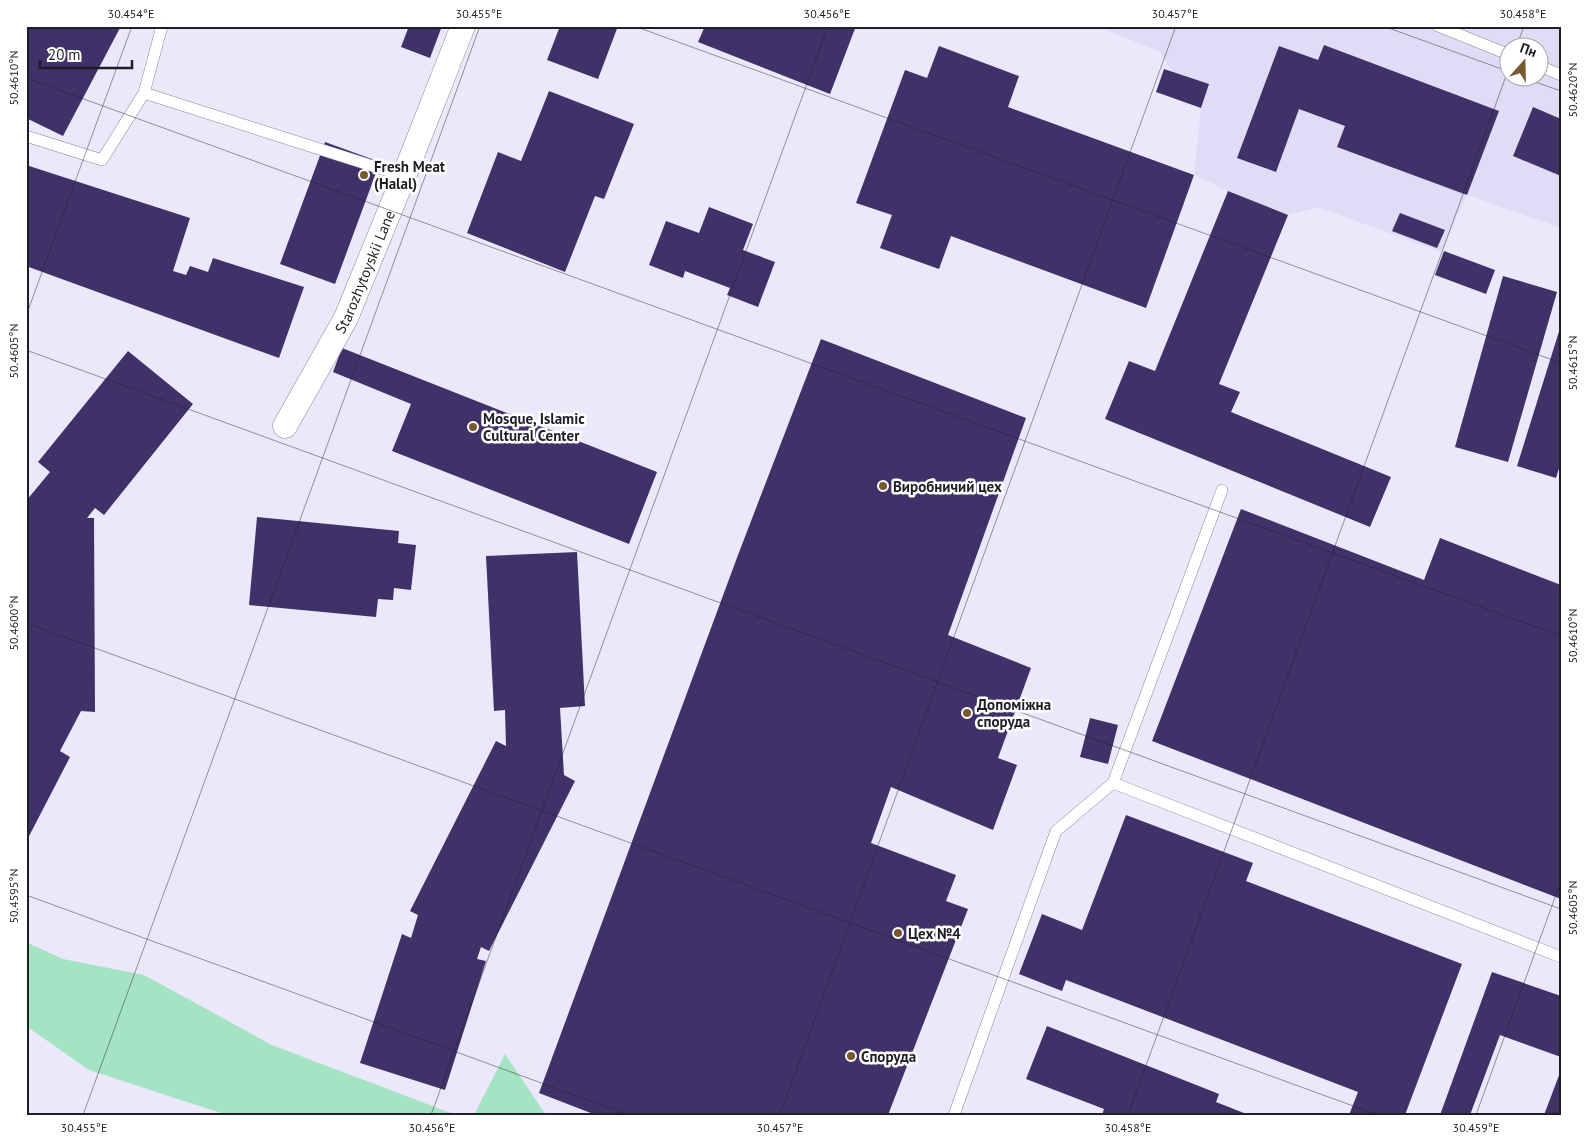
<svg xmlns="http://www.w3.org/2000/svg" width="1587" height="1141" font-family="'PT Sans',sans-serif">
  <rect width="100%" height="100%" fill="#ece8fb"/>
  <path fill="#e1dcf6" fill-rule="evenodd" d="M 1095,26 L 1561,26 L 1561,228 L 1467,195 L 1441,252 L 1318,207 L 1288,215 L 1228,191 L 1194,175 L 1201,108 L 1209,84 L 1173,72 L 1159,51 ZM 1510,48 L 1540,48 L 1540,78 L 1510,78 Z"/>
  <path fill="#a5e4c2" d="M 26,942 L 63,959 L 144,975 L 272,1045 L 456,1115 L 227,1115 L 89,1070 L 26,1026 Z
    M 505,1054 L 546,1115 L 474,1115 Z"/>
  <path fill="#413169" d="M 26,26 L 121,26 L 63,136 L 26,118 Z
    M 409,26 L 442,26 L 430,58 L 401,47 Z
    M 560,26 L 618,26 L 598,79 L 547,60 Z
    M 705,26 L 856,26 L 830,94 L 698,42 Z
    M 1324,45 L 1499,111 L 1467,195 L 1337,147 L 1345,126 L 1299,109 L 1276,172 L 1237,158 L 1279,46 L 1318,60 Z
    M 939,46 L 1019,76 L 1008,107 L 1194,175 L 1146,308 L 951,236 L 939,269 L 880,248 L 892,215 L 856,203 L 905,70 L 927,78 Z
    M 1164,69 L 1209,84 L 1201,108 L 1156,92 Z
    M 549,91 L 634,124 L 604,199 L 595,196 L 565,272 L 467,233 L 498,152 L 521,161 Z
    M 1533,107 L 1561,119 L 1561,176 L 1513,156 Z
    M 325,142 L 380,162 L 335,284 L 280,264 Z
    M 26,165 L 190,218 L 173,271 L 186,275 L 190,266 L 208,272 L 213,258 L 304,287 L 279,358 L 26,266 Z
    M 1228,191 L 1288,215 L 1219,384 L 1240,392 L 1231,412 L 1391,477 L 1370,527 L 1105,419 L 1129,361 L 1155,371 Z
    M 709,207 L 753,224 L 743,250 L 775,262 L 758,307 L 727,295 L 730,288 L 685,271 L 683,278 L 649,265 L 666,221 L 699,233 Z
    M 1400,213 L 1445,230 L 1437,248 L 1392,231 Z
    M 1444,251 L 1495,270 L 1486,294 L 1435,275 Z
    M 1503,276 L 1557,292 L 1508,462 L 1455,447 Z
    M 1561,325 L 1561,462 L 1556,478 L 1517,466 Z
    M 821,339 L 1026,418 L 948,635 L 1031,668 L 998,758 L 1017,765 L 993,830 L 891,787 L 871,843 L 956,875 L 946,901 L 968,909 L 888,1115 L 596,1115 L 539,1093 L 738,555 Z
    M 342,348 L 657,472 L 629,544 L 392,451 L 411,404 L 333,372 Z
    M 128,351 L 193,404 L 104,515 L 95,508 L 87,518 L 94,518 L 95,712 L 81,711 L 60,751 L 70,757 L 26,842 L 26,501 L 50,472 L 38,462 Z
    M 1241,509 L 1424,580 L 1440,538 L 1561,585 L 1561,899 L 1152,741 Z
    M 257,517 L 399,531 L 398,543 L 416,545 L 411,590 L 394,588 L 393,600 L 378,599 L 376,617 L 249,605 Z
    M 577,552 L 585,706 L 560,708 L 564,775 L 575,781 L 489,951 L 481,947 L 477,959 L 486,961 L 445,1090 L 360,1063 L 402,934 L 411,938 L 418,915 L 410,911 L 496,741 L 506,746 L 505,710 L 494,711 L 486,556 Z
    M 1090,718 L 1118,725 L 1108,764 L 1080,757 Z
    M 1126,815 L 1253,863 L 1246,881 L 1462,964 L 1405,1115 L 1349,1115 L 1358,1092 L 1066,980 L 1062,991 L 1019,974 L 1042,914 L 1082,930 Z
    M 1492,972 L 1561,996 L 1561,1057 L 1500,1035 L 1470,1115 L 1440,1115 Z
    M 1047,1026 L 1219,1094 L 1216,1102 L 1249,1115 L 1102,1115 L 1104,1109 L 1026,1079 Z
    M 1561,1070 L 1561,1115 L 1544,1115 Z"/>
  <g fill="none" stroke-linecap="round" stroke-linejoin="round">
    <g stroke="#888496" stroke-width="12">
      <path id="service" d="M 1438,26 L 1510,55
        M 1540,66 L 1561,75
        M 144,93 L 404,176
        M 26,136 L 102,160 L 144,93 L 162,26
        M 1113,783 L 1561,957
        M 954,1115 L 1056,831 L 1113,783 L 1222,490"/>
    </g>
    <g stroke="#888496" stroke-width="25">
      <g id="minor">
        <path id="s1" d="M 285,426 L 346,318 L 404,176 L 463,26"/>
      </g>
    </g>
    <use href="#service" stroke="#fff" stroke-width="11"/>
    <use href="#minor" stroke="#fff" stroke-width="24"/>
  </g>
  <path fill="none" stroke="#201e25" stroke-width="1" stroke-opacity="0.45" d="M 634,26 L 1561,363M 1383,26 L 1510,72M 1516,48 L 1524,26M 26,78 L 1561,636M 1524,78 L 1561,91M 26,316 L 132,26M 26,350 L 1561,909M 26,623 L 1378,1115M 26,895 L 629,1115M 83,1115 L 480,26M 431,1115 L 828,26M 780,1115 L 1176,26M 1128,1115 L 1510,65M 1476,1115 L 1561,881"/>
  <g fill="#765a2d" stroke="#fff" stroke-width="2">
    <circle cx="364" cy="175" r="5"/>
    <circle cx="473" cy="427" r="5"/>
    <circle cx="883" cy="486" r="5"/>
    <circle cx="967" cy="713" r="5"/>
    <circle cx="898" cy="933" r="5"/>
    <circle cx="851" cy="1056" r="5"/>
  </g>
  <g text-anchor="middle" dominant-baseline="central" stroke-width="5" stroke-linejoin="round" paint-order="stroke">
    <g font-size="15" font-weight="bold" fill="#201e25" stroke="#fff" text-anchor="start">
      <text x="374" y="166">Fresh Meat<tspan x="374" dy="17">(Halal)</tspan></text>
      <text x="483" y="418">Mosque, Islamic<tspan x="483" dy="17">Cultural Center</tspan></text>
      <text x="893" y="486">Виробничий цех</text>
      <text x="977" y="704">Допоміжна<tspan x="977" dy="17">споруда</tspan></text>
      <text x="908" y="933">Цех №4</text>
      <text x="861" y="1056">Споруда</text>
    </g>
    <g font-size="15" fill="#201e25" stroke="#fff">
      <text stroke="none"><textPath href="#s1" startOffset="174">Starozhytoyskii Lane</textPath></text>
    </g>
  </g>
  <rect width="1587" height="1141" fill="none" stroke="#ffffff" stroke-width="55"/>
  <g transform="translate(1524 62) rotate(20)"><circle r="24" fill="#ffffff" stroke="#a6a5a8"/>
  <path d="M0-4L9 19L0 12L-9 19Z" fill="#765a2d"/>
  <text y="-8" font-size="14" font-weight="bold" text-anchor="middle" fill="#201e25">Пн</text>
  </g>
  <path d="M40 60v8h92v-8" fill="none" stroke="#201e25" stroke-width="2.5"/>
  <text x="48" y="60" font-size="15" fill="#201e25" stroke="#ffffff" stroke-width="4" paint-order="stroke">20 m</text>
  <rect x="28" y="28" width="1532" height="1086" fill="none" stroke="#201e25" stroke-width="2"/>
  <g font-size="12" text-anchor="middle" fill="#201e25">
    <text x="131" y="18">30.454°E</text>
    <text x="479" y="18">30.455°E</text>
    <text x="827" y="18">30.456°E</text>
    <text x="1175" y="18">30.457°E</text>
    <text x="1523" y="18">30.458°E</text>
    <text transform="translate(14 78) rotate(-90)" y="4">50.4610°N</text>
    <text transform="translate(1573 90) rotate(-90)" y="4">50.4620°N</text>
    <text transform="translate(14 351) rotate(-90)" y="4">50.4605°N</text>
    <text transform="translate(1573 363) rotate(-90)" y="4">50.4615°N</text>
    <text transform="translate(14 623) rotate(-90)" y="4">50.4600°N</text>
    <text transform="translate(1573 636) rotate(-90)" y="4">50.4610°N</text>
    <text transform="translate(14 896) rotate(-90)" y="4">50.4595°N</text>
    <text transform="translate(1573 908) rotate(-90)" y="4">50.4605°N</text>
    <text x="84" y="1132">30.455°E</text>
    <text x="432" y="1132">30.456°E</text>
    <text x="780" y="1132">30.457°E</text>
    <text x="1128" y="1132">30.458°E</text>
    <text x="1476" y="1132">30.459°E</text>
  </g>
</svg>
